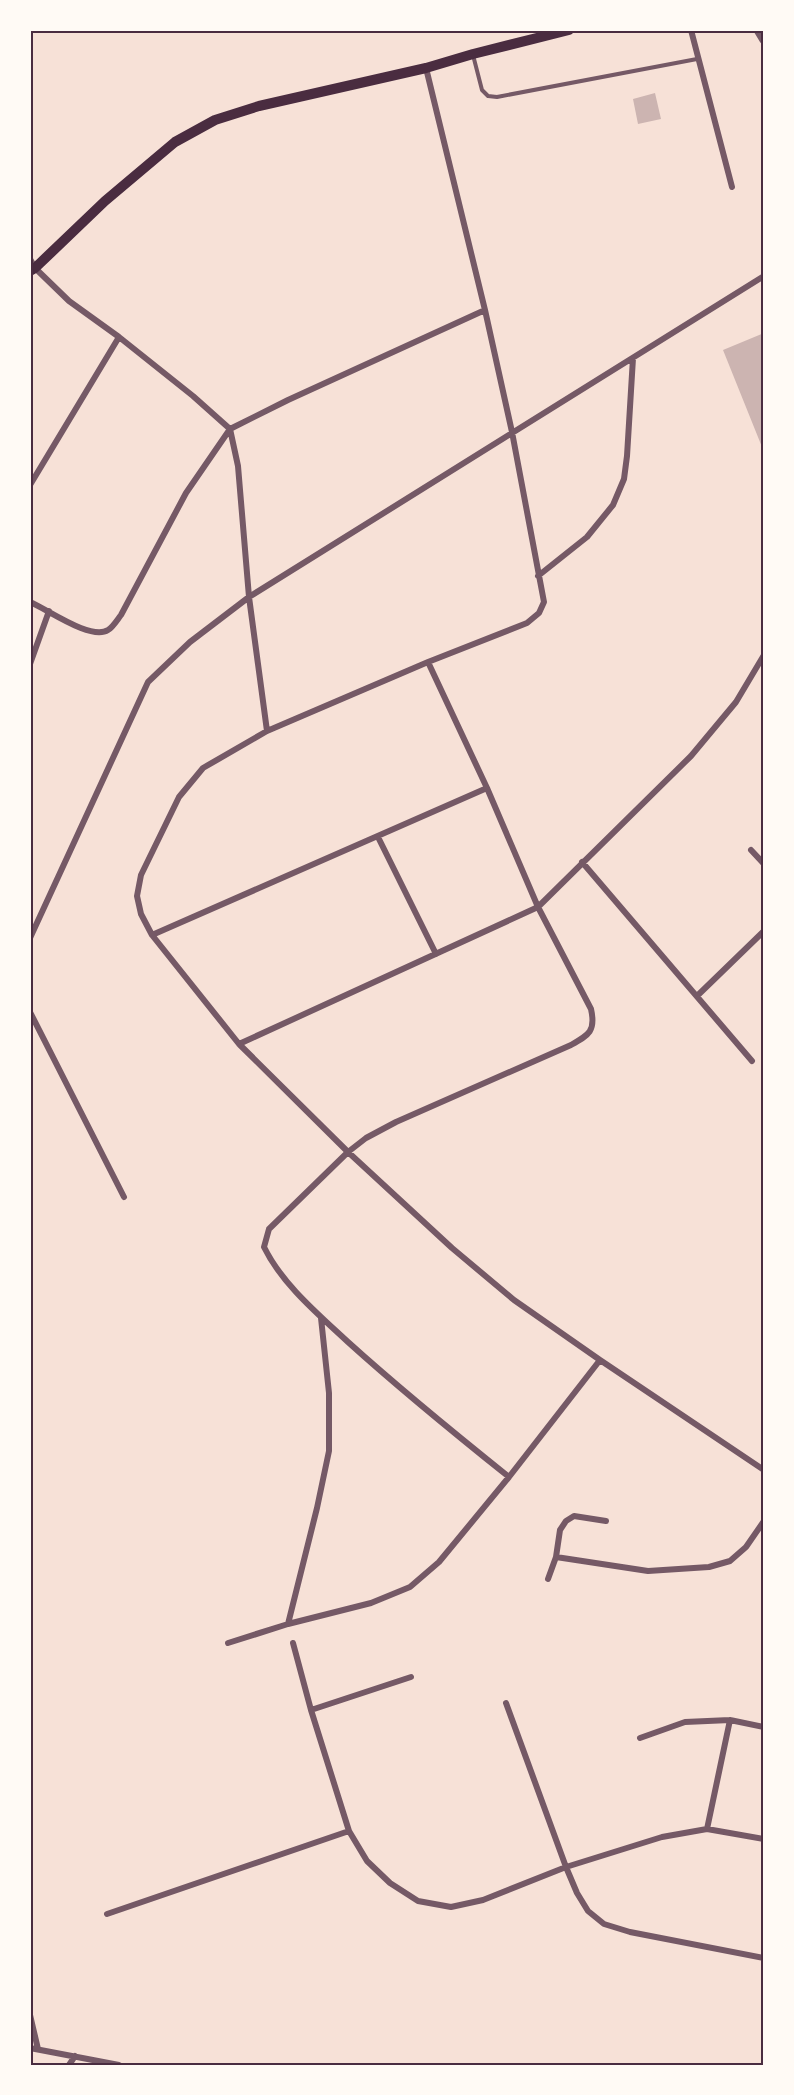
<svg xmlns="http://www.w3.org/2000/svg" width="794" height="2095" font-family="Merriweather,serif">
  <rect width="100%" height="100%" fill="#f7e1d7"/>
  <path fill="#ccb4b1" d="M 655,93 L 661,119 L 638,124 L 633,99 Z
    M 764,333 L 764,446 L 762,447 L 723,350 Z"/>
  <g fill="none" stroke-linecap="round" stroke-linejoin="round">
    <path stroke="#755966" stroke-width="4" d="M 473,55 L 482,90 L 488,96 L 497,97 L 697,59"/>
    <path stroke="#755966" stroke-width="6" d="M 691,30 L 732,187
      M 426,68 L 485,310 L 512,432 L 544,602 L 539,613 L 527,623 L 428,662 L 267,731 L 203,768 L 179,797 L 141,875 L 137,896 L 141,914 L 152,935 L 239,1044 L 348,1152 L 452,1248 L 514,1300 L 600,1360 L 764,1470
      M 30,259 L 35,268 L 69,301 L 119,337 L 193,396 L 230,429 L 238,466 L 249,597 L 267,731
      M 30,485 L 119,337
      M 538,576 L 587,537 L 613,505 L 624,479 L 627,456 L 633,358
      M 30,602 C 47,609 91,641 108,630 C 113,627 117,620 121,615 L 186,493 L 230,429 L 288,400 L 485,310
      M 428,662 L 487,788 L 538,907 L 591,1009 C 596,1031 589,1035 571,1045 L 396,1122 L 366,1138 L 348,1152 L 269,1229 L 264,1247 C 282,1284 318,1314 348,1342 C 400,1389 454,1433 509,1477
      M 30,664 L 49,611
      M 378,837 L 436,954
      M 751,850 L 764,864
      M 582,862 L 752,1061
      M 152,935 L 487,788
      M 30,938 L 148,682 L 190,642 L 249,597 L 764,276
      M 697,996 L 764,931
      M 30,1012 L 124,1197
      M 239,1044 L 538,907 L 691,756 L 736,702 L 764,655
      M 556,1557 L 648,1571 L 709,1567 L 730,1561 L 746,1547 L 764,1521
      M 548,1579 L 556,1557 L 560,1530 L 566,1521 L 574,1516 L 606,1521
      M 288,1624 L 317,1508 L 329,1451 L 329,1393 L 321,1318
      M 228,1643 L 288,1624 L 371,1603 L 410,1587 L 439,1562 L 509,1477 L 600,1360
      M 293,1643 L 311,1710 L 349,1831 L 367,1861 L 390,1883 L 418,1901 L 451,1907 L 483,1900 L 566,1867 L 662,1837 L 707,1829 L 764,1839
      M 506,1703 L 566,1867 L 577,1893 L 588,1911 L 604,1924 L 630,1932 L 764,1958
      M 311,1710 L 411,1677
      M 640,1738 L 685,1722 L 730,1720 L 764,1727
      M 707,1829 L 730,1720
      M 107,1914 L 349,1831
      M 30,2015 L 38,2049
      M 30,2048 L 119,2065
      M 69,2065 L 75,2056"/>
    <path stroke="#755966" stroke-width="9" d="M 758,30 L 764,40"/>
    <path stroke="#4a2c40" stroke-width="10" d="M 30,271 L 35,268 L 105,201 L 175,142 L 215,120 L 259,106 L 426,68 L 473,54 L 569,30"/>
  </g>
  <rect width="794" height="2095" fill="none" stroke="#fffaf5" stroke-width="63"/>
  <rect x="32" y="32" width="730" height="2032" fill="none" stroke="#4a2c40" stroke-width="2"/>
</svg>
